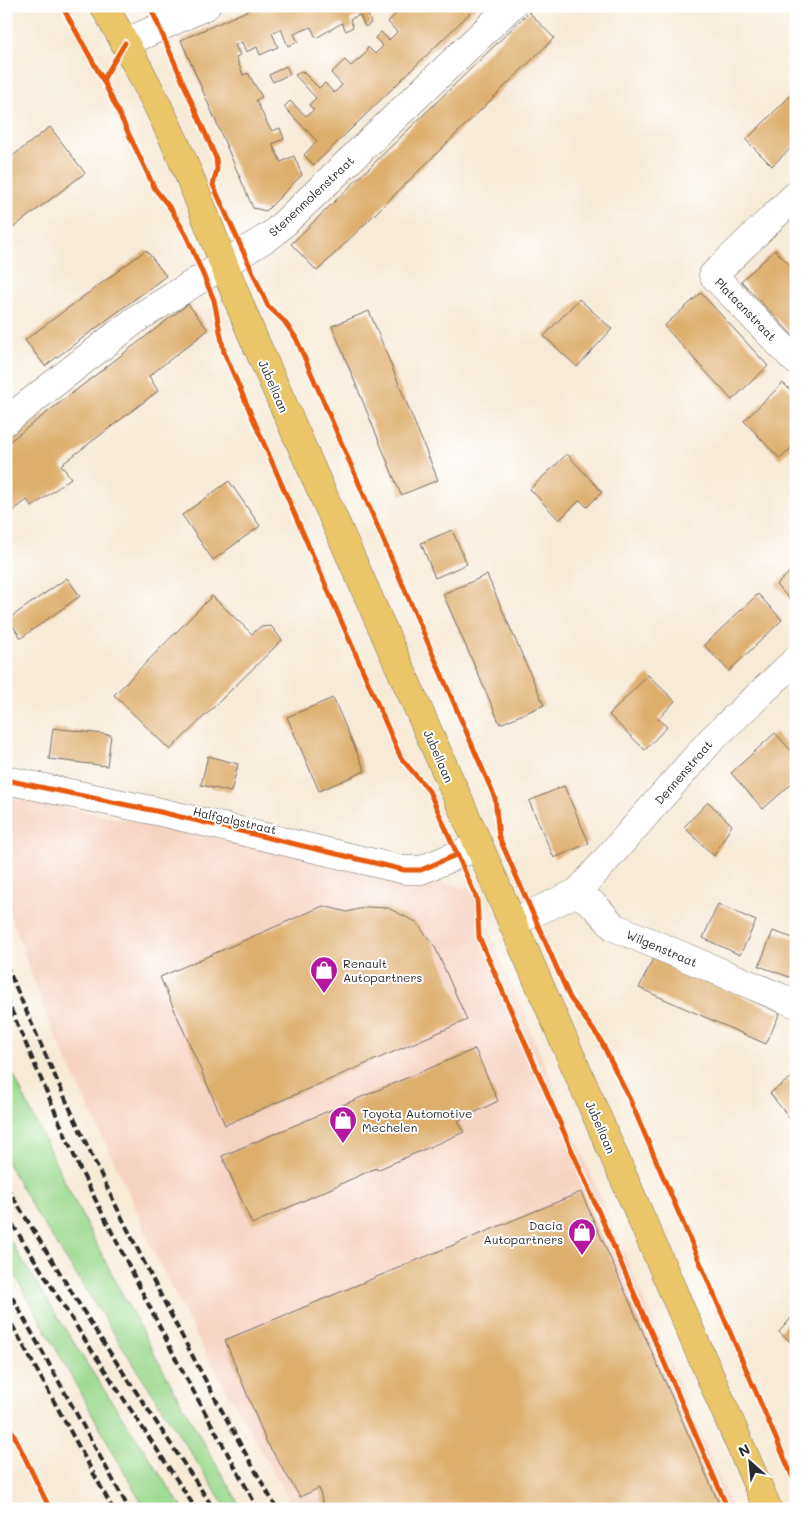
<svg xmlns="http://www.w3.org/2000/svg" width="802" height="1515" font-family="Mali,sans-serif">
  <rect width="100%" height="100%" fill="#fff"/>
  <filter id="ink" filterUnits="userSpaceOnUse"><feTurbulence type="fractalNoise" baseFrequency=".02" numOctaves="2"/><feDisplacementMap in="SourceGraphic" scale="10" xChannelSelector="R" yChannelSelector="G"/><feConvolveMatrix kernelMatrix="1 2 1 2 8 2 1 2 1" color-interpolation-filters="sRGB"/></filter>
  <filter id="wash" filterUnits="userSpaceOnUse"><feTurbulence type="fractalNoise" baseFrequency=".0096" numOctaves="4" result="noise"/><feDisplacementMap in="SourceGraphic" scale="20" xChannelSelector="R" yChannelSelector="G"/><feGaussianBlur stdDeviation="1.12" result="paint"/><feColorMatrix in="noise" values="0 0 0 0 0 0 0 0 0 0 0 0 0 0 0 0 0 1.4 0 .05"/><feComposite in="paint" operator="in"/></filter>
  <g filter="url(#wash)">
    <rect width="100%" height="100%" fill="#f7ead7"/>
    <path fill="#f5d3c2" d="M 6,796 L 471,889 L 732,1509 L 294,1509 L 200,1343 L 151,1247 L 137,1211 L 48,1020 L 6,903 Z"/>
    <path fill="#9bd98d" stroke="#63825c" d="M 6,1059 C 77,1212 156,1363 242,1509 L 227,1509 L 35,1211 L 6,1161 Z
      M 6,1234 L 89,1367 L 183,1509 L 145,1509 L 6,1259 Z"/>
    <g id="blocks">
      <path fill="#deae6d" d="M 258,6 L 384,6 L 368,14 L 371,23 L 365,27 L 360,15 L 350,19 L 353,27 L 346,31 L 342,23 L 316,38 L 311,27 L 294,34 L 298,42 L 288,46 L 281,29 L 272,33 L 278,47 L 260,55 L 257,47 L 246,52 L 242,42 L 235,45 L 240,55 L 236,57 L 243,75 L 248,73 L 262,97 L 256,100 L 268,125 L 272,131 L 280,128 L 284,139 L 272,144 L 281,162 L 294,156 L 302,175 L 266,211 L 253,208 L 181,40 Z
        M 403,6 L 477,6 L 314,165 L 304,155 L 317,141 L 284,107 L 290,101 L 306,116 L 314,110 L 309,105 L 316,98 L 295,75 L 302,71 L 319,88 L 325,83 L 334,93 L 342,85 L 331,73 L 345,60 L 351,66 L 365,54 L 368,47 L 375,54 L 383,46 L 375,38 L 381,32 L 389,40 L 397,32 L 388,22 Z
        M 529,12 L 554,38 L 317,271 L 291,244 Z
        M 286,66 L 290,74 L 273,82 L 269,75 Z
        M 796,90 L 796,143 L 772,166 L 746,140 Z
        M 50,127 L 85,173 L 6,233 L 6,161 Z
        M 146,250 L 166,276 L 45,366 L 25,340 Z
        M 775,250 L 796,271 L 792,278 L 796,283 L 796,339 L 741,281 Z
        M 701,293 L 768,366 L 732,400 L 664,326 Z
        M 579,299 L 612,329 L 577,367 L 544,336 Z
        M 188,304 L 208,330 L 149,376 L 158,391 L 61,465 L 71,478 L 32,507 L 27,500 L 6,516 L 6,444 Z
        M 369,311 L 438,480 L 401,495 L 332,326 Z
        M 783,383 L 796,396 L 796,443 L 780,459 L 744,421 Z
        M 567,454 L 602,492 L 587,507 L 580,500 L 559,520 L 530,489 Z
        M 229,481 L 260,526 L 213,560 L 182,515 Z
        M 452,530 L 467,564 L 435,578 L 421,543 Z
        M 796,566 L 796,605 L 776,585 Z
        M 487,575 L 544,705 L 500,724 L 443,594 Z
        M 67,578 L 80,596 L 21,638 L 8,619 Z
        M 758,594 L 782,620 L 729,671 L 704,645 Z
        M 212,596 L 252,634 L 260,627 L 271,626 L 282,640 L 170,750 L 114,695 Z
        M 648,675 L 675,701 L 658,719 L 667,727 L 645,750 L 609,715 Z
        M 333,698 L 365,771 L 319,791 L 287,717 Z
        M 53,728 L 111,735 L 107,766 L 49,759 Z
        M 775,733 L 796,756 L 796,780 L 763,809 L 731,773 Z
        M 208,756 L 238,764 L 231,792 L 201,785 Z
        M 564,786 L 589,843 L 554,858 L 529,801 Z
        M 708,802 L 732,825 L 714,856 L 684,827 Z
        M 718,904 L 756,921 L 740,955 L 703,938 Z
        M 323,906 L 347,912 L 367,907 L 388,908 L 416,922 L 435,947 L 467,1020 L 225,1125 L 160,977 Z
        M 773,931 L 796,939 L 796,967 L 792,978 L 759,966 Z
        M 654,957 L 780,1013 L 766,1044 L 639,988 Z
        M 475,1049 L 498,1101 L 458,1121 L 464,1132 L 377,1170 L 376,1168 L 252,1224 L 222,1156 Z
        M 796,1074 L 796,1127 L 770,1093 Z
        M 581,1192 L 720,1506 L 713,1509 L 324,1509 L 319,1488 L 300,1497 L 266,1441 L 225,1340 Z
        M 792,1317 L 796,1320 L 796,1347 L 779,1332 Z"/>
    </g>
  </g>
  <g filter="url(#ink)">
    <use href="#blocks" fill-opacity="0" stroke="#726e67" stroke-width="1"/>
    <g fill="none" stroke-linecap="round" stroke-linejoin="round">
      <g stroke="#726e67" stroke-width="29">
        <path id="minor" d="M 125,43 L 206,6
          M 796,195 L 713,275 L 796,361
          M 6,421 L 138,318 L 274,233 L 511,6
          M 6,780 L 156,811 L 404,870 L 421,870 L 479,846
          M 578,892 L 712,739 L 796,660
          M 512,923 L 578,892 L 597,908 L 614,927 L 796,1004"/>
      </g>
      <g stroke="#726e67" stroke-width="29">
        <path id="major" d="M 104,6 C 134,58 165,117 188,173 C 211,228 230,284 254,339 L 479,846 L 768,1509"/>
      </g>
      <use href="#minor" stroke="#fff" stroke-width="28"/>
      <use href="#major" stroke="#ebc669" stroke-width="28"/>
      <path stroke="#2b2b2b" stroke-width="4" stroke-dasharray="8 4" stroke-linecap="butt" d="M 6,964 C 85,1151 176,1333 277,1509
        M 6,998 L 79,1167 L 179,1365 L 258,1509
        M 6,1186 L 97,1333 L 214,1509
        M 6,1214 L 85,1340 L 196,1509
        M 6,1286 L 129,1509
        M 6,1314 L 113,1509"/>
      <g stroke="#fff" stroke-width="8">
        <path id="cycleway" d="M 62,6 L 103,80
          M 150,6 L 216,158 L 217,169 L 213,185 L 268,306 L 284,321 L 296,338 L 495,798 L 499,837 L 570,998 L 600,1039 L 630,1100 L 796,1485
          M 125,43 L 103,80 L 155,189 L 171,209 L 187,237 L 214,300 L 224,352 L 401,758 L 429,791 L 477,899 L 479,937 L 728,1509
          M 6,780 L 156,811 L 404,870 L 421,870 L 456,855
          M 6,1419 L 50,1509"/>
      </g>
      <use href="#cycleway" stroke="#e8590c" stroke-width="5"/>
    </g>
  </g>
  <defs>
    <g id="shop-pin" transform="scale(1.4375)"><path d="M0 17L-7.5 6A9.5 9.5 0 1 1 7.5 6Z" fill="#b5179e" stroke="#fff"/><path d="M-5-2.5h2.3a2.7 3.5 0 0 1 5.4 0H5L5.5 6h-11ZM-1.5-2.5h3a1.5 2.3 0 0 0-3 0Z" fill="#fff"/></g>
  </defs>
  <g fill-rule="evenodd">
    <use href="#shop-pin" x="324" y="970"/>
    <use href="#shop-pin" x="343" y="1120"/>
    <use href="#shop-pin" x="582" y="1232"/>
  </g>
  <g text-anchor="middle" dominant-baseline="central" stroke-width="4" stroke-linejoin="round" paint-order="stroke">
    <g font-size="12" fill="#2b2b2b" stroke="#fff">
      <text transform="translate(311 196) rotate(-43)">Stenenmolenstraat</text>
      <text transform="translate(746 309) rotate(46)">Plataanstraat</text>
      <text transform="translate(274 386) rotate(66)">Jubellaan</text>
      <text transform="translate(439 756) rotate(66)">Jubellaan</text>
      <text transform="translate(683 772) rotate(-49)">Dennenstraat</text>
      <text transform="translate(235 820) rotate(13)">Halfgalgstraat</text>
      <text transform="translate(662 948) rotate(23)">Wilgenstraat</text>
      <text transform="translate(601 1127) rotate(66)">Jubellaan</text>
    </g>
    <g font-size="12" fill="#2b2b2b" stroke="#fff" text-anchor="start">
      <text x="343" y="963">Renault<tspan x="343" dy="14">Autopartners</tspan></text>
      <text x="362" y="1113">Toyota Automotive<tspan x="362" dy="14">Mechelen</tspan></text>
      <text x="563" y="1225" text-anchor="end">Dacia<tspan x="563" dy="14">Autopartners</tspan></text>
    </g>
  </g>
  <rect width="802" height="1515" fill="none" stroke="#fff" stroke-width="25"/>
  <g transform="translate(750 1462) rotate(333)" stroke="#ffffff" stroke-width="4" paint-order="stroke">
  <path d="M0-4L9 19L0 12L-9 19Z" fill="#2b2b2b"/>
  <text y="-8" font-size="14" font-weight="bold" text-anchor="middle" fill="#2b2b2b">N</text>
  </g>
</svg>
